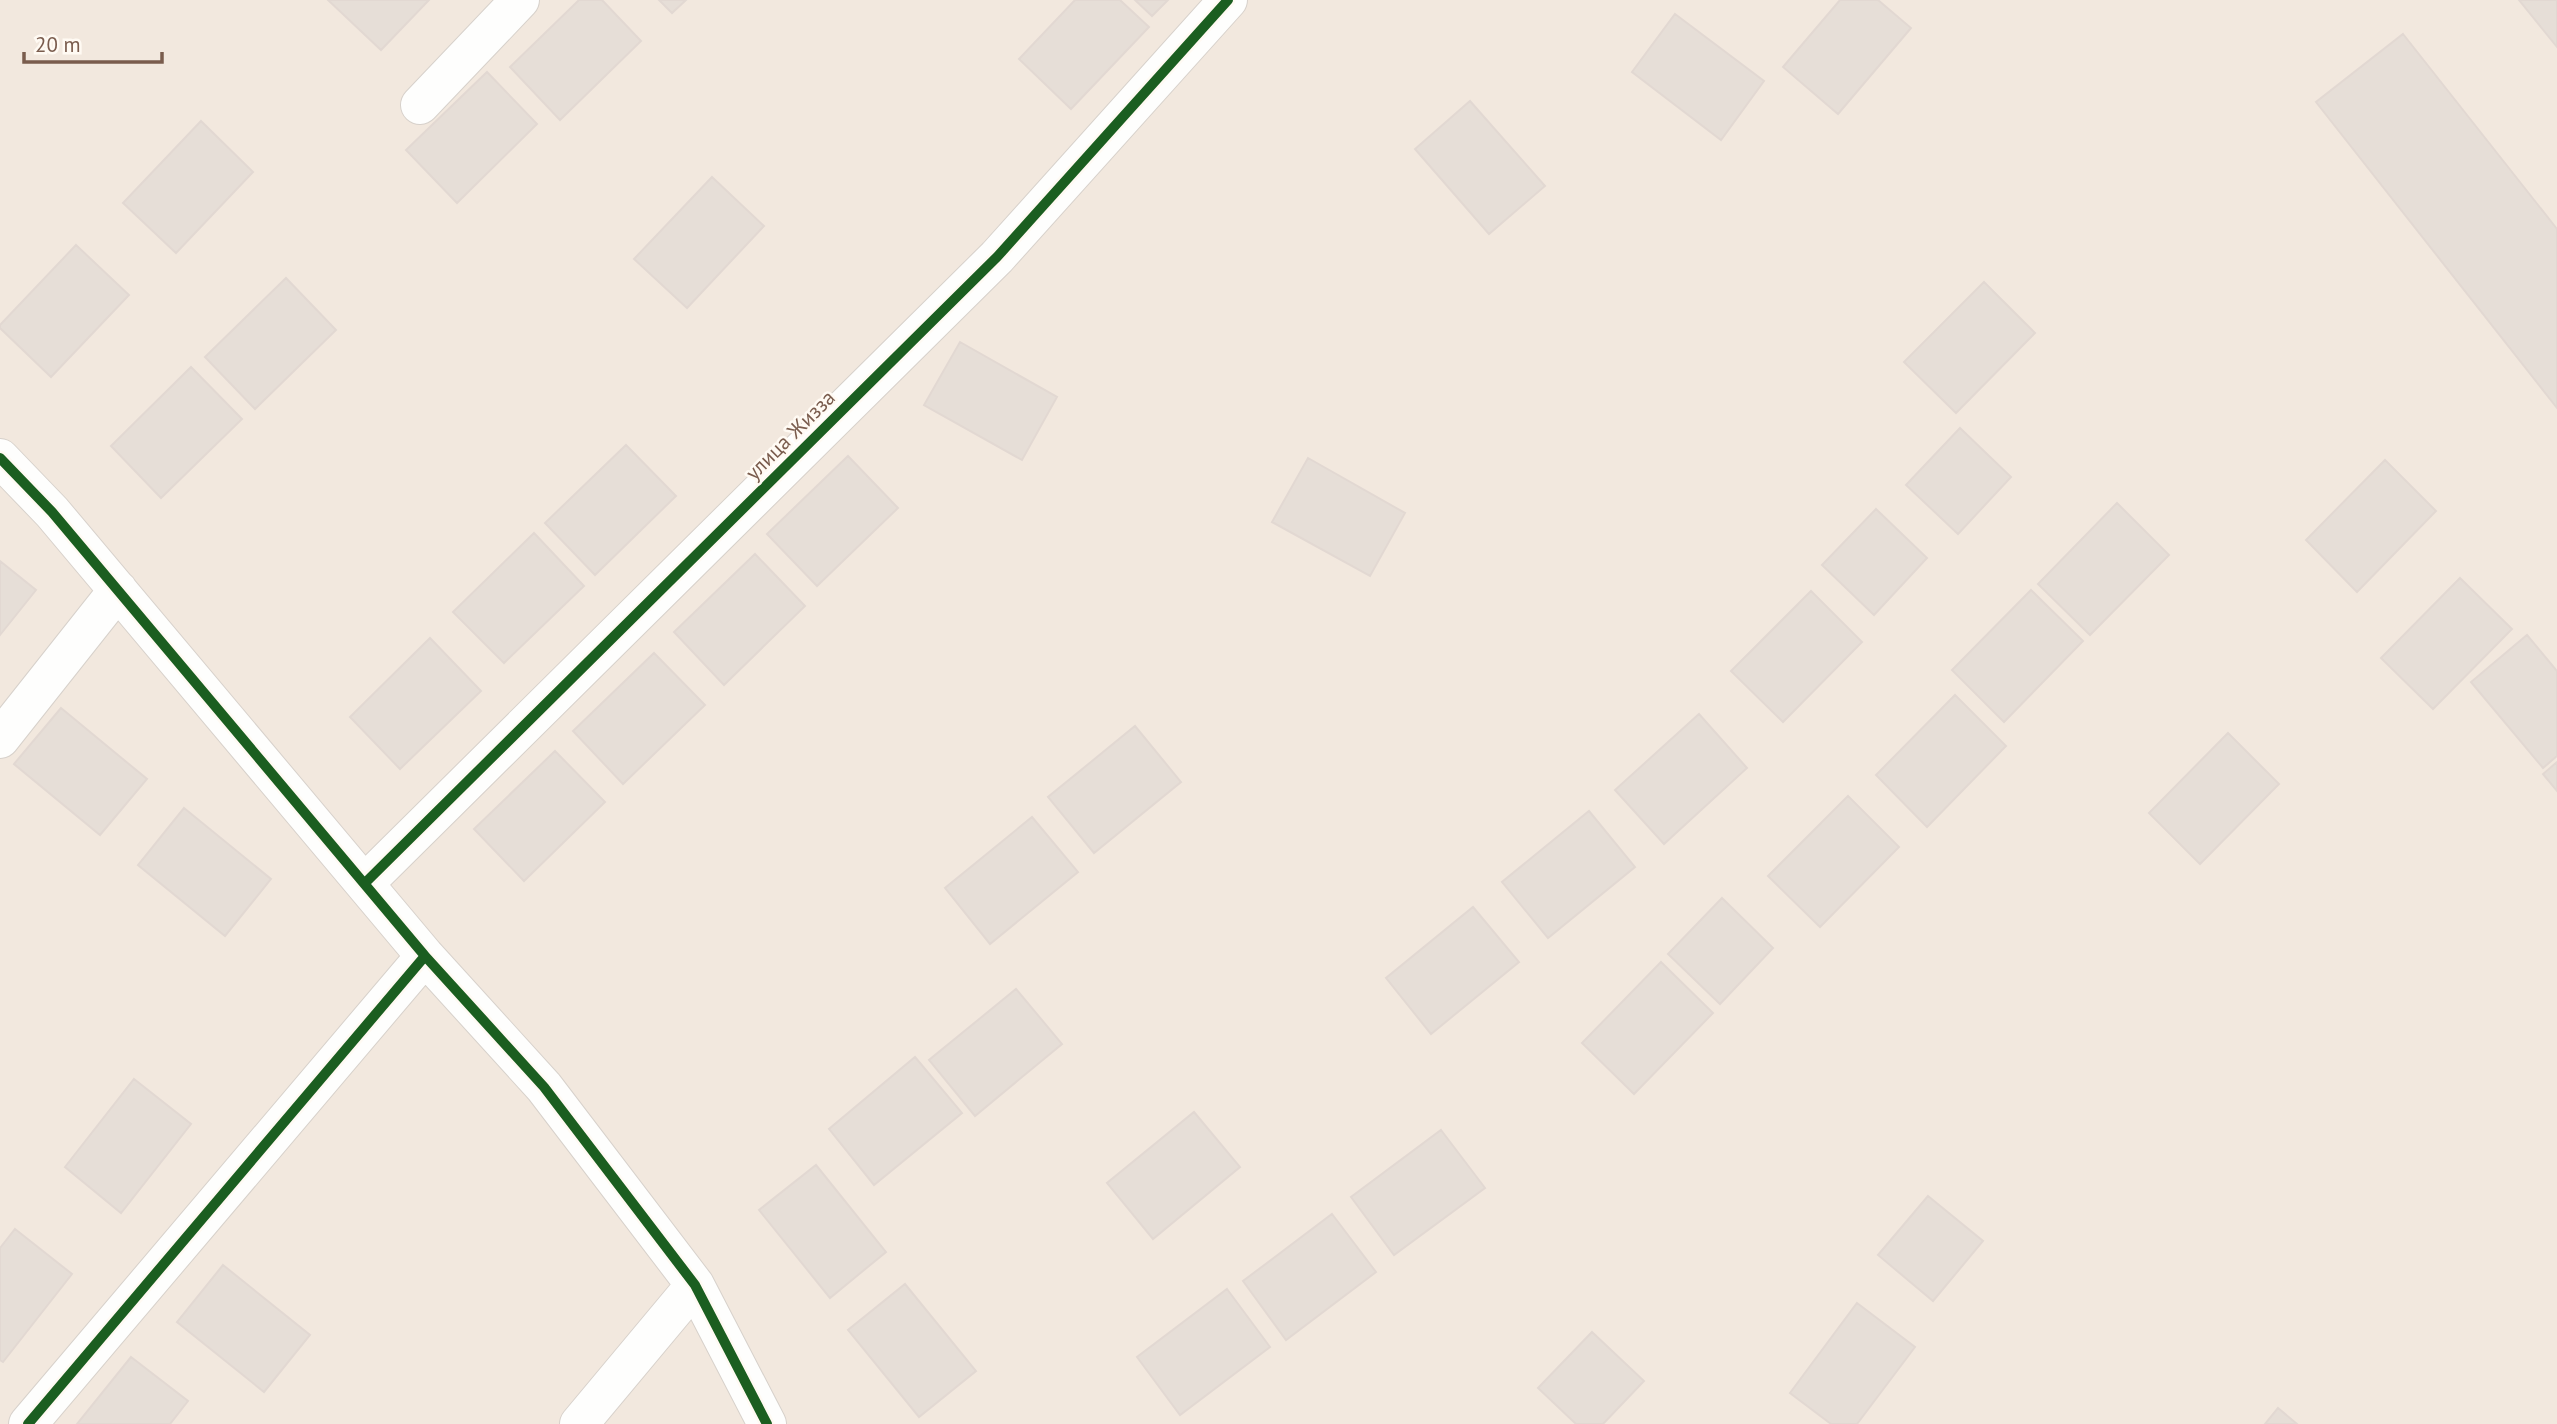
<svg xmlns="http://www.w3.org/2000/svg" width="2557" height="1424" font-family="'PT Sans',sans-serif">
  <rect width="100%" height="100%" fill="#f9f5f0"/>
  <path fill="#f2e8de" d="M 0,0 L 2557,0 L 2557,1424 L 0,1424 Z"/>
  <path fill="#e6ded7" stroke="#e2d8d2" stroke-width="2" d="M 328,0 L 429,0 L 381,50 Z
    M 579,0 L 602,0 L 641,41 L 560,120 L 510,67 Z
    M 659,0 L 686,0 L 672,13 Z
    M 1075,0 L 1120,0 L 1149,27 L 1071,109 L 1019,59 Z
    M 1135,0 L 1168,0 L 1152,16 Z
    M 1840,0 L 1878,0 L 1911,28 L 1838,114 L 1783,67 Z
    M 2519,0 L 2557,0 L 2557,47 Z
    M 1675,14 L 1764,81 L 1721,140 L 1632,72 Z
    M 2403,34 L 2557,229 L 2557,408 L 2316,102 Z
    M 487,72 L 537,124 L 457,203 L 406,150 Z
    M 1470,101 L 1545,186 L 1489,234 L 1415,149 Z
    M 201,121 L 253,172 L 176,253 L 123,203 Z
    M 712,177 L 764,226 L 687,308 L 634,259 Z
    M 76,245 L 129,295 L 51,377 L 0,328 L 0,325 Z
    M 286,278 L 336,330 L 255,409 L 205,357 Z
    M 1984,282 L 2035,333 L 1956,413 L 1904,362 Z
    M 960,342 L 1057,397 L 1022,460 L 924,405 Z
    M 191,367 L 242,419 L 161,498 L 111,446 Z
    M 1960,428 L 2011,477 L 1958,534 L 1906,485 Z
    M 626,445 L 676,496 L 595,575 L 545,523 Z
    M 848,456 L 898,508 L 817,586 L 767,534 Z
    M 1308,458 L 1405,513 L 1370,576 L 1272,522 Z
    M 2385,460 L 2436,511 L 2357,592 L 2306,540 Z
    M 2117,503 L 2169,555 L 2090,635 L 2038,584 Z
    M 1876,509 L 1927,558 L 1874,615 L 1822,565 Z
    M 534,533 L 584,586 L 504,663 L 453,612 Z
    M 755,554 L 805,606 L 724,685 L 674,632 Z
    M 0,561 L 36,590 L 0,635 Z
    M 2460,578 L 2512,629 L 2433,709 L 2381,658 Z
    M 2031,590 L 2083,641 L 2004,722 L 1952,670 Z
    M 1811,591 L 1862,642 L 1783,722 L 1731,671 Z
    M 2527,635 L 2557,671 L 2557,756 L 2543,768 L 2471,682 Z
    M 430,638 L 481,691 L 400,769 L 350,717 Z
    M 654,653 L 705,705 L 623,784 L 573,731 Z
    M 1955,695 L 2006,746 L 1927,827 L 1876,775 Z
    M 61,708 L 147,779 L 100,835 L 14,764 Z
    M 1699,714 L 1747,768 L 1664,844 L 1615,790 Z
    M 1135,726 L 1181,782 L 1094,853 L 1048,797 Z
    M 2228,733 L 2279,784 L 2200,864 L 2149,813 Z
    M 555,751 L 605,802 L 524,881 L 474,829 Z
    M 2557,762 L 2557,791 L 2543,774 Z
    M 1848,796 L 1899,847 L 1820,927 L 1768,876 Z
    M 184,808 L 271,879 L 225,936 L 138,865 Z
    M 1589,811 L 1635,867 L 1548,938 L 1502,882 Z
    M 1032,817 L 1078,872 L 990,944 L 945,888 Z
    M 1722,898 L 1773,948 L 1720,1004 L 1668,954 Z
    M 1473,907 L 1519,962 L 1431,1034 L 1386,978 Z
    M 1661,962 L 1713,1013 L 1634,1094 L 1582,1043 Z
    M 1016,989 L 1062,1044 L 975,1116 L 929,1060 Z
    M 915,1057 L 962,1113 L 874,1185 L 829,1129 Z
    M 134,1079 L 191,1124 L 121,1213 L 65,1167 Z
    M 1194,1112 L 1240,1167 L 1153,1239 L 1107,1183 Z
    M 1441,1130 L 1485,1188 L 1394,1255 L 1351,1197 Z
    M 816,1165 L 886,1252 L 830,1298 L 759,1210 Z
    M 1928,1196 L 1983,1241 L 1933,1301 L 1878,1255 Z
    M 1332,1214 L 1376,1272 L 1286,1340 L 1243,1281 Z
    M 15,1229 L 72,1274 L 3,1362 L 0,1360 L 0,1248 Z
    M 223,1265 L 310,1335 L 264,1392 L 177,1322 Z
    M 905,1284 L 976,1371 L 919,1417 L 848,1330 Z
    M 1227,1289 L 1270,1347 L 1180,1415 L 1137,1357 Z
    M 1857,1303 L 1915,1347 L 1857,1424 L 1831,1424 L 1790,1393 Z
    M 1592,1332 L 1644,1381 L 1603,1424 L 1576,1424 L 1538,1388 Z
    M 131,1357 L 188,1401 L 170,1424 L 77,1424 Z
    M 2278,1408 L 2297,1424 L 2265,1424 Z"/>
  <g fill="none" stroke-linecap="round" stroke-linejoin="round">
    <g stroke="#d7d1cb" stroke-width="40">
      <path id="street" d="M 420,105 L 520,0
        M 0,458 L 52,512 L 425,956 L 544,1087 L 695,1285 L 767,1424
        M 0,739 L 118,590
        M 365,883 L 997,257 L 1228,0
        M 28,1424 L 425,956
        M 579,1424 L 695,1285"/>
    </g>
    <use href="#street" stroke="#fefefd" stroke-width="38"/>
    <g stroke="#fffaf3" stroke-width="15">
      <path id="cycleway" d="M 0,458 L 52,512 L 425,956 L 544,1087 L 695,1285 L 767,1424
        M 365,883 L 997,257 L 1228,0
        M 28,1424 L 425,956"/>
    </g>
    <use href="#cycleway" stroke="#1b5e20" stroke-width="10"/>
  </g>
  <g text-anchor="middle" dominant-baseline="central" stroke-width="5" stroke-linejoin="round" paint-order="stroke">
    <g font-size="21" fill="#7a5c4d" stroke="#fffaf3">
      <text transform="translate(790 435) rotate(-45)">улица Жизза</text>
    </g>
  </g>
  <path d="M24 52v10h138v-10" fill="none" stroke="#7a5c4d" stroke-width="3.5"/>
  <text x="35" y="52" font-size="21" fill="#7a5c4d" stroke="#fffaf3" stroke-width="5" paint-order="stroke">20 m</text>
</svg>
